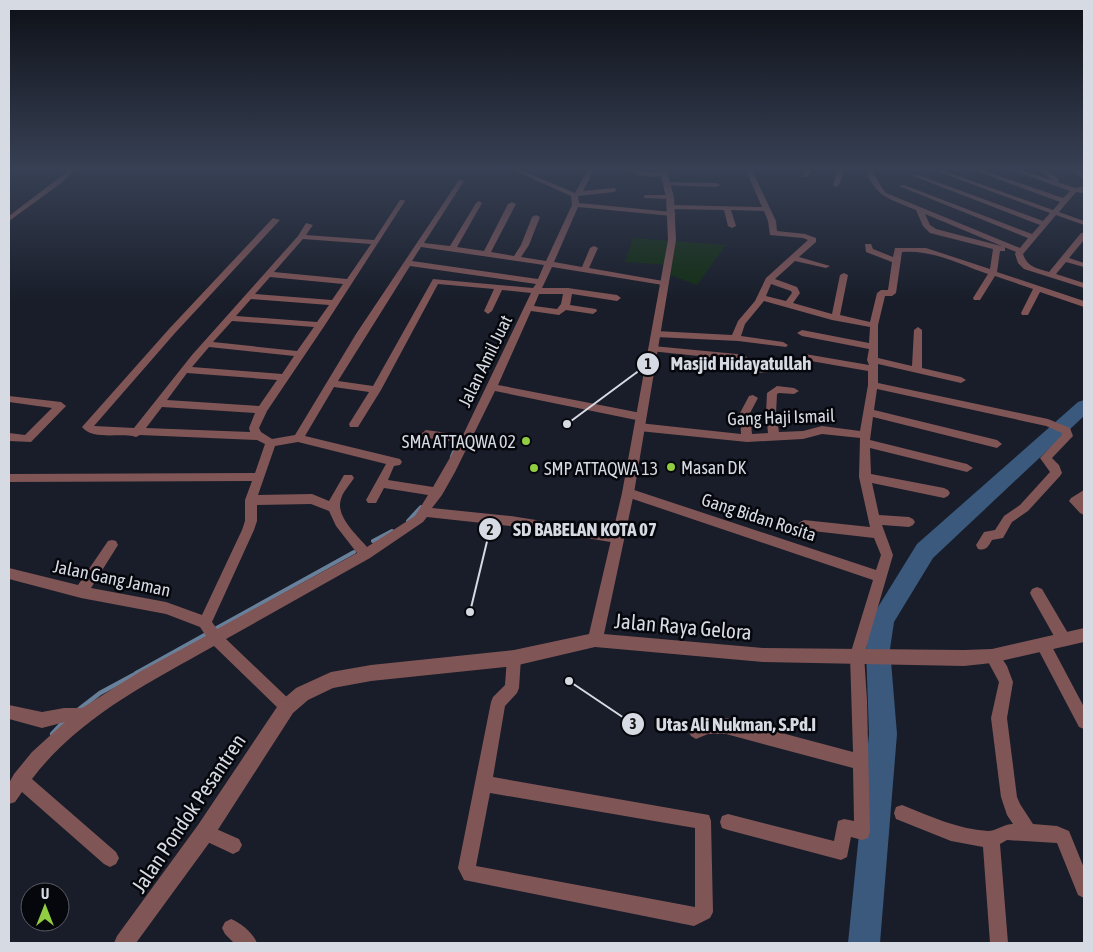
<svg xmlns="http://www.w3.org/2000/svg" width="1093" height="952" font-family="'Asap Condensed',sans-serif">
  <rect width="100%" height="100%" fill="#181d29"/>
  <path fill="#132e14" d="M 633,238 L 726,245 L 697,285 L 667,274 L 670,265 L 625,262 Z"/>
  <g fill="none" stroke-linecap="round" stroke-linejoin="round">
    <path stroke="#69809b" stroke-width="2.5" d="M 451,457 L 456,445"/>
    <path stroke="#69809b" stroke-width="4" d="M 408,521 L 421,507
      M 373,541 L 392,531
      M 213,630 L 354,552
      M 136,673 L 208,633"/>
    <path stroke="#69809b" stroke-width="4.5" d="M 78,710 L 100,693 L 139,672
      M 52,734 L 65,720"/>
    <path fill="#3a597c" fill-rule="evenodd" d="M 1084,400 L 1084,416 L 933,558 L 894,622 L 890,649 L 897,734 L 880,943 L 848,943 L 869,734 L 866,649 L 870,620 L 917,544 L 1078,402 Z"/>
    <path fill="#805556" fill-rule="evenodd" d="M 72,168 L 78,168 L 60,184 L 9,221 L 9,216 Z
      M 509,168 L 516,168 L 575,193 L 589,168 L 595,168 L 583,191 L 614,188 L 617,190 L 614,192 L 578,196 L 579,203 L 672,212 L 676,214 L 672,216 L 578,207 L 554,262 L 582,267 L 590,248 L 594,246 L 598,248 L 589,268 L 663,281 L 667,283 L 663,285 L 552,267 L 542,288 L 568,288 L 617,295 L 621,298 L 617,301 L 572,294 L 570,305 L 596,309 L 597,311 L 593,314 L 566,310 L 559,315 L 531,311 L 498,385 L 641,413 L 646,417 L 641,421 L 495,391 L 455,472 L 442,495 L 432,508 L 511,516 L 617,533 L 621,534 L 623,538 L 621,542 L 617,543 L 511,526 L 427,517 L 423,522 L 370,558 L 226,639 L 292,702 L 294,707 L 292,712 L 287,714 L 282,712 L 214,646 C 148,683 78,718 32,779 L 116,852 L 119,858 L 116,864 L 110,867 L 104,864 L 22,792 L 15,802 L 9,804 L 9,783 L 14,774 L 32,752 L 65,722 L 42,728 L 9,719 L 9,705 L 42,712 L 64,708 L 82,708 L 141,671 L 206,636 L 200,627 L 166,614 L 81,598 L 9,579 L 9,568 L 78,585 L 108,541 L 112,540 L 116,541 L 118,545 L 91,588 L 166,602 L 202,615 L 242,530 L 245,521 L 245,500 L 252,481 L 9,482 L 9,474 L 255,473 L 265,444 L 257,440 L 140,435 L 136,437 C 121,432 93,441 82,427 L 169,329 L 273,218 L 280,220 L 175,333 L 94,426 L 134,428 L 192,355 L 298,236 L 306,223 L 313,225 L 306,235 L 374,240 L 400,200 L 404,200 L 405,201 L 325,325 L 267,411 L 259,428 L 261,432 L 272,439 L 295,435 L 356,334 L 459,180 L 464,181 L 424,243 L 450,246 L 476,203 L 479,201 L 482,203 L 457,247 L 484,251 L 508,204 L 512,202 L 516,204 L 491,252 L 514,256 L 521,245 L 532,217 L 536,215 L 540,217 L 529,245 L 521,257 L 546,261 L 572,205 L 571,196 ZM 303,239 L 371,244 L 347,279 L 274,272 ZM 421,247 L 544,265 L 538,279 L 412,261 ZM 410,266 L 536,284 L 533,288 L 433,279 L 373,386 L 338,381 ZM 270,277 L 343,284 L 332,300 L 255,294 ZM 438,284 L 494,289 L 484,311 L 488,314 L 492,311 L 502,290 L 531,293 L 463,435 L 426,430 L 421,434 L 426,438 L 459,442 L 433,487 L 388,480 L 394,466 L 400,465 L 402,462 L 400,459 L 305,436 L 334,387 L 369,392 L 349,424 L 350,427 L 358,427 L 381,390 ZM 539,294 L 563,294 L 561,304 L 557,309 L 534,306 ZM 251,299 L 329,305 L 317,322 L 236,316 ZM 232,321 L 314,327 L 297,351 L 213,342 ZM 209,347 L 294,356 L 282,374 L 192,367 ZM 187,373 L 277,380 L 259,406 L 167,400 ZM 162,407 L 255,413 L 249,428 L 250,432 L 146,428 ZM 298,442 L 386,464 L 366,500 L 368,503 L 376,503 L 384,488 L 428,495 L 415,516 L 367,547 C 357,535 335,516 341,499 C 343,491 350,485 354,478 L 352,475 L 344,475 L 329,501 L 312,494 L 258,495 L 275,446 ZM 311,504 L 329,511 L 336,526 L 357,553 L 217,629 L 212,622 L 254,530 L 257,521 L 257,505 Z
      M 623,168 C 632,167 638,171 647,172 C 654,173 661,171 667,174 C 656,180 633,175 623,168 Z
      M 745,168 L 751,168 L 776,221 L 777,231 L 805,234 L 816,238 L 816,242 L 799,257 L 830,266 L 826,268 L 795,261 L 775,279 L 797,287 L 800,293 L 793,303 L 832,314 L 840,275 L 844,273 L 848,275 L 840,315 L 870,322 L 877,293 L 881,290 L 888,290 L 892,262 L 866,252 L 865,244 L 871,244 L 873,249 L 893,257 L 895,248 L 926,248 L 990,269 L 993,249 L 930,233 L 923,226 L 916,210 C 888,198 876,198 865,168 L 871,168 L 882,188 L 886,193 L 1020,248 L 1028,238 L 899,186 L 904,185 L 1032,234 L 1040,225 L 913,176 L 918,175 L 1043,221 L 1050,213 L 928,168 L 936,168 L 1053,210 L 1060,202 L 968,168 L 976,168 L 1063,198 L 1070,191 L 1006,168 L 1014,168 L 1052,180 L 1036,168 L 1043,168 L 1058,179 L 1059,180 L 1057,182 L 1075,188 L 1084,186 L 1083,193 L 1076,192 L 1059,212 L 1084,221 L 1084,225 L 1056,215 L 1023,254 C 1028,268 1037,268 1049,272 L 1081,233 L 1084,233 L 1084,240 L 1069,258 L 1084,263 L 1084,267 L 1066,262 L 1056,274 L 1084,283 L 1084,288 L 1024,269 L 1018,263 L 1015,254 L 1016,252 L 925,214 L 930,225 L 936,229 L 1005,247 L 1005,251 L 1000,251 L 997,272 L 1084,301 L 1084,307 L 1040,292 L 1028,315 L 1022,315 L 1021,313 L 1033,289 L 995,276 L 980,300 L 974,300 L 973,298 L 988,274 C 961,265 931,249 902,252 L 896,293 L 892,296 L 885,296 L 878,325 L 878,358 L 912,366 L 914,330 L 918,327 L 922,330 L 922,368 L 961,377 L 966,380 L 961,383 L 878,364 L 878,383 L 1048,419 L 1070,428 L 1073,436 L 1052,458 L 1059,465 L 1062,473 L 1060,476 L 1028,511 L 1012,522 L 1003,538 L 992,540 C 988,547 986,551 978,549 L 976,545 L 984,532 L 995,530 L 1004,516 L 1020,505 L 1050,472 L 1040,458 L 1062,435 L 1062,433 L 1046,426 L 877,389 L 874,410 L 997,440 L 1002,444 L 997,448 L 873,417 L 870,440 L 967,464 L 973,468 L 967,472 L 870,448 L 871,474 L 944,488 L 948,490 L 950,493 L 948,496 L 944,498 L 872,483 L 879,515 L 909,517 L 913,519 L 915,522 L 913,525 L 909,527 L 882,525 L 893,555 L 864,655 L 867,700 L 870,832 L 868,838 L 862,840 L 851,837 L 847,857 L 841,860 L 728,830 L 722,828 L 720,822 L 722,816 L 728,814 L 834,841 L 838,821 L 844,819 L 854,821 L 853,768 L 726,734 L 708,734 L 696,739 L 691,736 L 688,731 L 691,726 L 707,718 L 726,718 L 853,752 L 850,655 L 873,580 L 624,496 L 622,493 L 624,490 L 628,488 L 876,570 L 881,555 L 874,538 L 804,530 L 800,528 L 798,525 L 800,522 L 804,520 L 870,527 L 859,477 L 860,438 L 822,434 L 803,439 L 747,442 L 639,431 L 634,427 L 639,423 L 741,434 L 740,413 L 749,396 L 753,395 L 758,398 L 750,413 L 752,434 L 768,433 L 766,414 L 767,393 L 777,386 L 794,388 L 799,391 L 794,394 L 779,393 L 777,394 L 776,414 L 779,432 L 803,431 L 822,426 L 860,431 L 868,385 L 868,371 L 805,360 L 800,357 L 805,354 L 869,365 L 867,360 L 869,349 L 802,336 L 797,333 L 802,330 L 869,343 L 870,327 L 832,320 L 764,301 L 745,324 L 741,336 L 783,342 L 788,345 L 786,347 L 738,341 L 656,337 L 651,334 L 656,331 L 732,335 L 738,321 L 755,301 L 766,278 L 808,240 L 803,238 L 770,235 L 768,221 L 764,211 L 731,210 L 736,226 L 732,228 L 728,226 L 724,210 L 671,209 L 667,207 L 671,205 L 762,207 ZM 771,284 L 791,291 L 792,293 L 786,301 L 766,296 Z
      M 808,168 L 814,168 L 807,177 L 803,177 L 802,176 Z
      M 835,168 L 841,168 L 843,173 L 839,185 L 836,187 L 833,185 L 837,173 Z
      M 1068,168 L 1075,168 L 1084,174 L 1084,179 Z
      M 667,182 L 717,183 L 720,185 L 717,187 L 665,185 L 665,183 Z
      M 646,195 L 670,195 L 673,197 L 670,199 L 644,198 L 644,196 Z
      M 653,346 L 737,354 L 747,357 L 752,365 L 768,367 L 773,370 C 767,375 753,372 746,370 L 740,361 L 737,360 L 650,351 L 648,349 Z
      M 9,396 L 61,402 L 66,406 L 31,442 L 9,441 L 9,433 L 25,435 L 52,408 L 9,402 Z
      M 1084,490 L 1084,515 L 1080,513 L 1069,501 L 1071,498 Z
      M 1037,587 L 1042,589 L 1069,635 L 1071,640 L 1069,645 L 1064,646 L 1059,645 L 1032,597 L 1030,593 L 1032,589 Z
      M 1044,639 L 1049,641 L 1084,707 L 1084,729 L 1079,727 L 1039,651 L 1037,646 L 1039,641 Z
      M 992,649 L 997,651 L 1007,666 L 1013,682 L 1007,718 L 1017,797 L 1020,804 L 1033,824 L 1057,826 L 1069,831 L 1084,868 L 1084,898 L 1078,895 L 1057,843 L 1007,840 L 1000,844 L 1008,943 L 990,943 L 983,847 L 951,841 L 896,819 L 894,813 L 896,807 L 902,805 C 930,816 957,829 988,831 C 996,831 1004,824 1013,824 L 1007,815 L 1001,797 L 991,718 L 999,682 L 985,656 L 987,651 Z
      M 514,651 L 519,653 L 521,658 L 519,688 L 517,693 L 505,706 L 493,777 L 709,815 L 711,821 L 713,912 L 710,918 L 694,926 L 464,880 L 458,868 L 491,702 L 493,697 L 505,685 L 507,658 L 509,653 ZM 490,793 L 695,828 L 695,907 L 476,866 Z
      M 205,824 L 239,839 L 242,845 L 239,851 L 233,854 L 199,838 L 197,832 L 199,826 Z
      M 231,919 C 241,923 253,933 257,943 L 234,943 L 225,934 L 222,928 L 225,922 Z"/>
    <path fill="#805556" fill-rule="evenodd" d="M 659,168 L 666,168 L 674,197 L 676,240 L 634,493 L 604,634 L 763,648 L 964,650 L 992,649 L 1084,628 L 1084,642 L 992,663 L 964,666 L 763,662 L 595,647 L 514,666 L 371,681 L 333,688 L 308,700 L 293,713 L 212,839 L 136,943 L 114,943 L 117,936 L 198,825 L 281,701 L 296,688 L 331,672 L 371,665 L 514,650 L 589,634 L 622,493 L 668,240 L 666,197 Z"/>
  </g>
  <linearGradient id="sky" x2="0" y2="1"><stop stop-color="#0d1017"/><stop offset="0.56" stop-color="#374054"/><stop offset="1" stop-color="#374054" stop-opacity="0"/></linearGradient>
  <rect width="1093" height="301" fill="url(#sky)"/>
  <g fill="#90cd41" stroke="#06070c" stroke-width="2">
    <circle cx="526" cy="441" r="5"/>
    <circle cx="671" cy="467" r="5"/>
    <circle cx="534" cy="468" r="5"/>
  </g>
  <g text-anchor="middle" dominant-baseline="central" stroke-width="5" stroke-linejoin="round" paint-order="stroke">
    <g font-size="18" fill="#d6dae2" stroke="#06070c">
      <text transform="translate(485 361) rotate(-64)">Jalan Amil Juat</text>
      <text transform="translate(781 417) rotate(-2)">Gang Haji Ismail</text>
      <text transform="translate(759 517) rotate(18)">Gang Bidan Rosita</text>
      <text transform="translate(112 578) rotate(12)">Jalan Gang Jaman</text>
    </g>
    <g font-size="18" fill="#d6dae2" stroke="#06070c" text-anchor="start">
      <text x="516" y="441" text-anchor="end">SMA ATTAQWA 02</text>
      <text x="681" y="467">Masan DK</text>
      <text x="544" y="468">SMP ATTAQWA 13</text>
    </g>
    <g font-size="21" fill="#d6dae2" stroke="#06070c">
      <text transform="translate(683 626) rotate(5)">Jalan Raya Gelora</text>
      <text transform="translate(188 813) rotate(-56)">Jalan Pondok Pesantren</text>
    </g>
  </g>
  <path fill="none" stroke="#d6dae2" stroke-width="2" d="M567 424L648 364M470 612L490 529M569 681L633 724"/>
  <g fill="#d6dae2" stroke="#06070c" stroke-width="2">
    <circle cx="567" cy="424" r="5"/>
    <circle cx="470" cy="612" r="5"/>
    <circle cx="569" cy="681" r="5"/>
    <circle cx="648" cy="364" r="12"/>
    <circle cx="490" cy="529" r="12"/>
    <circle cx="633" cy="724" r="12"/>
  </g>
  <g font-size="15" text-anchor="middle" font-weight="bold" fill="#111">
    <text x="648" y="369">1</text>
    <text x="490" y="535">2</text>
    <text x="633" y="729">3</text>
  </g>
  <g font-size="19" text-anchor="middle" font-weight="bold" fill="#d6dae2" stroke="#06070c" stroke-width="5" stroke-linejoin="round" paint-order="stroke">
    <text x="741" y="370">Masjid Hidayatullah</text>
    <text x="585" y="536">SD BABELAN KOTA 07</text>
    <text x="736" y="731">Utas Ali Nukman, S.Pd.I</text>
  </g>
  <rect width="1093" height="952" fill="none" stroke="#d6dae2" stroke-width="20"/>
  <g transform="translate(45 907)"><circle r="24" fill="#06070c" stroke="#595b62"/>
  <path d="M0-4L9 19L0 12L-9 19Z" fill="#90cd41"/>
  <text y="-8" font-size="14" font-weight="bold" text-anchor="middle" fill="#d6dae2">U</text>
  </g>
</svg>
